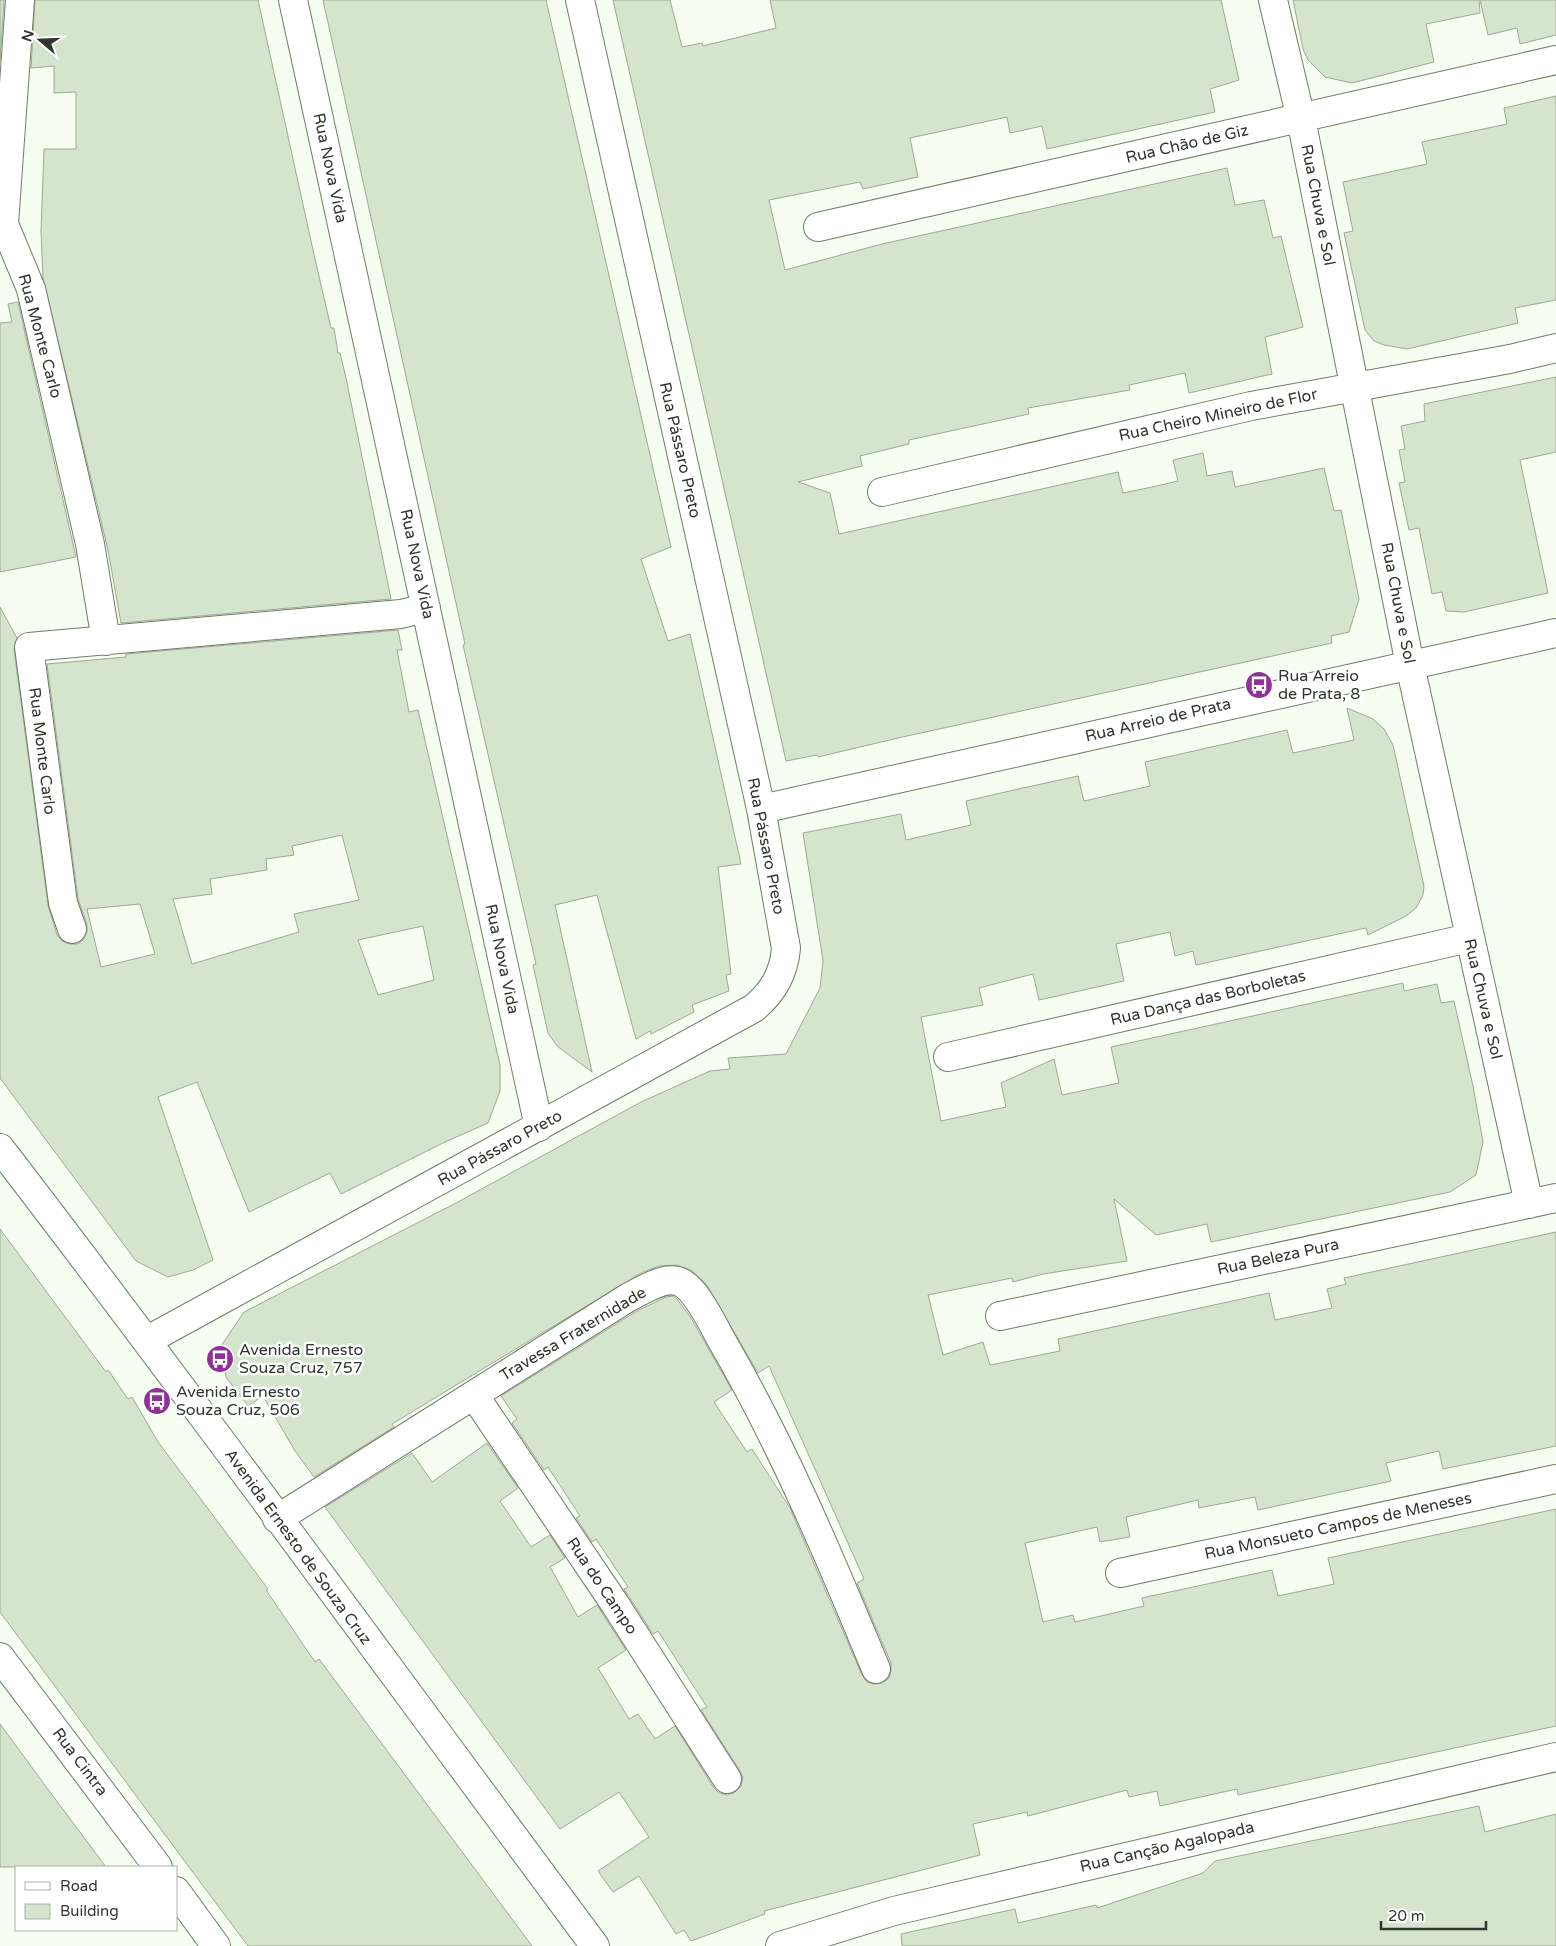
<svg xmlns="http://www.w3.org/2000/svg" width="1556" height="1946" font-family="'Varela Round',sans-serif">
  <rect width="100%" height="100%" fill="#f5fef0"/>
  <path fill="#d5e4cc" stroke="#9caa94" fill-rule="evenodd" d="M 0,0 L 4,0 L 0,61 Z
    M 35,0 L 258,0 L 315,259 L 331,328 L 334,328 L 338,353 L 340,353 L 346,378 L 391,599 L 121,623 L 108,550 L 43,278 L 41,231 L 44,149 L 76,149 L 76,92 L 54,93 L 54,66 L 31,68 Z
    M 323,0 L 546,0 L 671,547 L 641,559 L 668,641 L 690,634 L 741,864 L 718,867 L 731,974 L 726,975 L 729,991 L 692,1005 L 694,1012 L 651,1034 L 650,1031 L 636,1039 L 597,895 L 555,905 L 592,1072 L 557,1046 L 548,1033 L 533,965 L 536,964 L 463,645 L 465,644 Z
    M 613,0 L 670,0 L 682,47 L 702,43 L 703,46 L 776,28 L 770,0 L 1221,0 L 1239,80 L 1210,89 L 1215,112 L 1047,149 L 1042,126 L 1010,133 L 1007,117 L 910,138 L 918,177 L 863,189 L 860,182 L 769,200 L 785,270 L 882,244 L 1227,168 L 1235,205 L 1264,200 L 1273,238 L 1281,236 L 1303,327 L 1265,337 L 1272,374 L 1189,393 L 1185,373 L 1129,385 L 1130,390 L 1028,408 L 1029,414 L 909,440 L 909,444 L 860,456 L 862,466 L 798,482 L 830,493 L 839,534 L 1118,472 L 1123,493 L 1152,487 L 1178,481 L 1173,460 L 1203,453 L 1207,476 L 1232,471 L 1235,487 L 1324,468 L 1334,511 L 1341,510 L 1359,599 L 1349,632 L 1331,636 L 1332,643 L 898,738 L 818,757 L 817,755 L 786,761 Z
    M 1293,0 L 1479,0 L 1480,13 L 1426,24 L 1434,62 L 1352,83 L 1325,77 L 1308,60 L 1303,49 Z
    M 1480,0 L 1556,0 L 1556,35 L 1520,44 L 1517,28 L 1488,35 Z
    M 1556,96 L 1556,300 L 1515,308 L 1518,323 L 1407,349 L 1384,345 L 1374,341 L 1365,330 L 1348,252 L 1344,233 L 1353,231 L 1343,182 L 1427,164 L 1422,142 L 1507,124 L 1504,108 Z
    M 18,302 L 76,557 L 0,572 L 0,323 L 12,322 L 8,304 Z
    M 1556,377 L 1556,452 L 1520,460 L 1548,593 L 1464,612 L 1446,611 L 1442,592 L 1432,594 L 1419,528 L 1409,530 L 1399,483 L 1405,482 L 1399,450 L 1405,449 L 1401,426 L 1425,421 L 1424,404 Z
    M 0,607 L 17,638 L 14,649 L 48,905 L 57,935 L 62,941 L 70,944 L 78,944 L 83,940 L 87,932 L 87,924 L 78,899 L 47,664 L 126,657 L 126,654 L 398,630 L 402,650 L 397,650 L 409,712 L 418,710 L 500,1065 L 500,1091 L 488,1123 L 445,1142 L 341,1194 L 330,1173 L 249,1212 L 197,1082 L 158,1097 L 213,1260 L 193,1270 L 168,1277 L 136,1261 L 0,1078 ZM 342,835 L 359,900 L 294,914 L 299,932 L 192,964 L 173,899 L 212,894 L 210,879 L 267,870 L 266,859 L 294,855 L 292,846 ZM 140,904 L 155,954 L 101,967 L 87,909 ZM 423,926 L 434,980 L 378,995 L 358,940 Z
    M 1347,708 L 1373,719 L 1384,729 L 1393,745 L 1424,886 L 1423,895 L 1416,908 L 1406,916 L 1368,935 L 1366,928 L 1196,965 L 1193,951 L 1175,956 L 1170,932 L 1116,944 L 1124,981 L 1039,1000 L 1033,974 L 979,988 L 983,1005 L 921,1017 L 941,1121 L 1006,1107 L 1001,1083 L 1054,1059 L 1062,1095 L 1119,1083 L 1111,1047 L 1403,983 L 1404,991 L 1437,984 L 1441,1003 L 1454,1001 L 1473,1086 L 1483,1142 L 1476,1175 L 1450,1192 L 1211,1242 L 1207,1224 L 1156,1235 L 1114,1199 L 1127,1261 L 1043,1274 L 1013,1282 L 1012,1278 L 928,1295 L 943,1355 L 983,1342 L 990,1365 L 1060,1351 L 1058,1339 L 1269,1293 L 1275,1320 L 1332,1308 L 1327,1289 L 1346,1284 L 1344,1278 L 1556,1232 L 1556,1446 L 1443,1469 L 1439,1451 L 1386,1463 L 1391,1481 L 1258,1510 L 1255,1497 L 1199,1508 L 1198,1500 L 1126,1517 L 1130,1537 L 1100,1542 L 1097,1527 L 1025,1543 L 1043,1622 L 1073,1615 L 1075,1622 L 1144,1606 L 1142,1598 L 1272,1570 L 1278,1596 L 1334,1584 L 1328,1558 L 1556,1509 L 1556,1726 L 1238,1795 L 1237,1789 L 1160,1806 L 1157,1791 L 1129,1797 L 1127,1790 L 1028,1816 L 1027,1812 L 973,1824 L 980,1855 L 764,1911 L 765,1914 L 691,1941 L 684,1930 L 676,1934 L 639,1876 L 613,1892 L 598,1871 L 649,1837 L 619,1792 L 560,1829 L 325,1507 L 412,1453 L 432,1482 L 487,1443 L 518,1488 L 500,1501 L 531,1547 L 550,1535 L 565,1558 L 550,1567 L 578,1617 L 597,1605 L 626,1650 L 598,1668 L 629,1719 L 638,1714 L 655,1739 L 675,1726 L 714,1788 L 719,1793 L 727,1795 L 735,1792 L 741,1786 L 743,1778 L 740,1771 L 701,1710 L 707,1707 L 658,1631 L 653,1634 L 624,1589 L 628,1587 L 596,1539 L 592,1542 L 576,1518 L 580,1516 L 548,1467 L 544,1470 L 512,1423 L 517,1419 L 501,1396 L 637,1311 L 666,1297 L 673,1296 L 677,1299 L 691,1318 L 732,1390 L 714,1402 L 747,1452 L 752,1449 L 790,1508 L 862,1675 L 867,1682 L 874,1684 L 882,1683 L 889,1678 L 891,1671 L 891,1663 L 857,1583 L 864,1579 L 769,1366 L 758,1373 L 706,1284 L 691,1270 L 677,1265 L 659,1266 L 641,1273 L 392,1424 L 394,1427 L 314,1477 L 295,1451 L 263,1396 L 248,1406 L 226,1377 L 221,1346 L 244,1312 L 456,1203 L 641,1102 L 710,1071 L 730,1069 L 728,1058 L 786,1054 L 820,988 L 823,961 L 803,833 L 901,814 L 906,840 L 971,825 L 966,801 L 1014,790 L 1078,776 L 1084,801 L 1150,786 L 1145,762 L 1287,730 L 1293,753 L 1354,740 Z
    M 0,1229 L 106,1372 L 108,1370 L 128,1399 L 132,1397 L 158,1442 L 268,1589 L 266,1590 L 315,1662 L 319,1659 L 532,1946 L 248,1946 L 183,1859 L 0,1612 Z
    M 0,1724 L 44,1784 L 106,1867 L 0,1867 Z
    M 1479,1806 L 1485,1832 L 1556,1814 L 1556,1946 L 902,1946 L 901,1934 L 1015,1909 L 1018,1923 L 1096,1905 L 1097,1908 L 1203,1873 L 1215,1861 Z"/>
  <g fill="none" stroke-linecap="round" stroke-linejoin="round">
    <g stroke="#6f7d67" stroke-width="30">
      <path id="minor" d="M 20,0 L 4,224 L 31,289 L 90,544 L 106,641
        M 293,0 L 539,1127
        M 1273,0 L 1301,119 L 1410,665 L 1529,1204
        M 818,227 L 1556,60
        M 882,492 L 1251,406 L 1510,359 L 1556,348
        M 761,809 L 1556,633
        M 72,929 L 63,903 L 29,647 L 401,614 L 426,608
        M 948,1057 L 1469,938
        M 0,1148 C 202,1411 397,1680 595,1946
        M 1000,1316 L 1556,1198
        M 148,1340 L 754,1008 C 773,992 784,974 786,948 L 761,809 L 580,0
        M 474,1395 L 615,1604 L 727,1779
        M 277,1519 L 629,1297 C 644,1290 666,1274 682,1283 C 698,1292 713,1325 722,1341 C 783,1446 830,1558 876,1669
        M 1120,1573 L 1556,1479
        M 0,1657 L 158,1867
        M 176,1891 L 216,1946
        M 780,1946 L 894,1911 L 1556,1757"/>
    </g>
    <use href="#minor" stroke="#fff" stroke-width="28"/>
  </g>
  <defs>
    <g id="bus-disc" transform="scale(1.4375)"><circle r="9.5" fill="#90319a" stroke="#fff"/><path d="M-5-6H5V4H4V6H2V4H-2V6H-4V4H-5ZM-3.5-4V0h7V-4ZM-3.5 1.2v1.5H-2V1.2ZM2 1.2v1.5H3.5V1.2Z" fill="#fff"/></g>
  </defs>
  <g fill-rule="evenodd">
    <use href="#bus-disc" x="1259" y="685"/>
    <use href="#bus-disc" x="220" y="1359"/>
    <use href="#bus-disc" x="157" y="1401"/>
  </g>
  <g text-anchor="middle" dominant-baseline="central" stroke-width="5" stroke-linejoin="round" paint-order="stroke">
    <g font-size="16" fill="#30362d" stroke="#fff">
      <text transform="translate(1187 144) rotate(-13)">Rua Chão de Giz</text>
      <text transform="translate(330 168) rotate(78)">Rua Nova Vida</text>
      <text transform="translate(1318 205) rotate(79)">Rua Chuva e Sol</text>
      <text transform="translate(40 336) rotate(75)">Rua Monte Carlo</text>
      <text transform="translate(1218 415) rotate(-12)">Rua Cheiro Mineiro de Flor</text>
      <text transform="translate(680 450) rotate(77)">Rua Pássaro Preto</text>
      <text transform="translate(417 564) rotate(78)">Rua Nova Vida</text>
      <text transform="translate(1398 603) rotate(79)">Rua Chuva e Sol</text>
      <text transform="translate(1158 720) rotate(-13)">Rua Arreio de Prata</text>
      <text transform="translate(42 751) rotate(83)">Rua Monte Carlo</text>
      <text transform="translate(766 846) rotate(79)">Rua Pássaro Preto</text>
      <text transform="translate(502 959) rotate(78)">Rua Nova Vida</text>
      <text transform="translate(1208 998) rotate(-13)">Rua Dança das Borboletas</text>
      <text transform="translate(1483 999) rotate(77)">Rua Chuva e Sol</text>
      <text transform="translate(500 1148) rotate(-29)">Rua Pássaro Preto</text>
      <text transform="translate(1278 1257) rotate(-12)">Rua Beleza Pura</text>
      <text transform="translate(573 1334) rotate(-31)">Travessa Fraternidade</text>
      <text transform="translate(1338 1526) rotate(-12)">Rua Monsueto Campos de Meneses</text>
      <text transform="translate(298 1547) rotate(54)">Avenida Ernesto de Souza Cruz</text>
      <text transform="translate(602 1586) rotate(56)">Rua do Campo</text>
      <text transform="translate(80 1762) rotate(53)">Rua Cintra</text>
      <text transform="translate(1167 1847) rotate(-13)">Rua Canção Agalopada</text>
    </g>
    <g font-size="16" fill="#30362d" stroke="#fff" text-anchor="start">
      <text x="1278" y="676">Rua Arreio<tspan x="1278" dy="18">de Prata, 8</tspan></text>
      <text x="239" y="1350">Avenida Ernesto<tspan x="239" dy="18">Souza Cruz, 757</tspan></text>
      <text x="176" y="1392">Avenida Ernesto<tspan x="176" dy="18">Souza Cruz, 506</tspan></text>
    </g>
  </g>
  <rect x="15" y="1866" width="162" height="65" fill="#ffffff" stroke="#acafab"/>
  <rect x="25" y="1882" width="25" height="8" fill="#ffffff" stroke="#acafab"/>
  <text x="60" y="1891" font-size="15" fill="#30362d">Road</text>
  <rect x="25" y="1904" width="25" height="15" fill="#d5e4cc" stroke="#acafab"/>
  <text x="60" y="1916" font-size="15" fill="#30362d">Building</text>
  <g transform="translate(40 40) rotate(289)" stroke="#ffffff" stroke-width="4" paint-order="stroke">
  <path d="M0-4L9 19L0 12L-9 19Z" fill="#30362d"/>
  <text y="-8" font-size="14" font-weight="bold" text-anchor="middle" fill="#30362d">N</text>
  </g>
  <path d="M1381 1921v8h105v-8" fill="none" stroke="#30362d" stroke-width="2.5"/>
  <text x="1388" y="1921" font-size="15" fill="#30362d" stroke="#ffffff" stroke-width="4" paint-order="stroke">20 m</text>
</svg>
